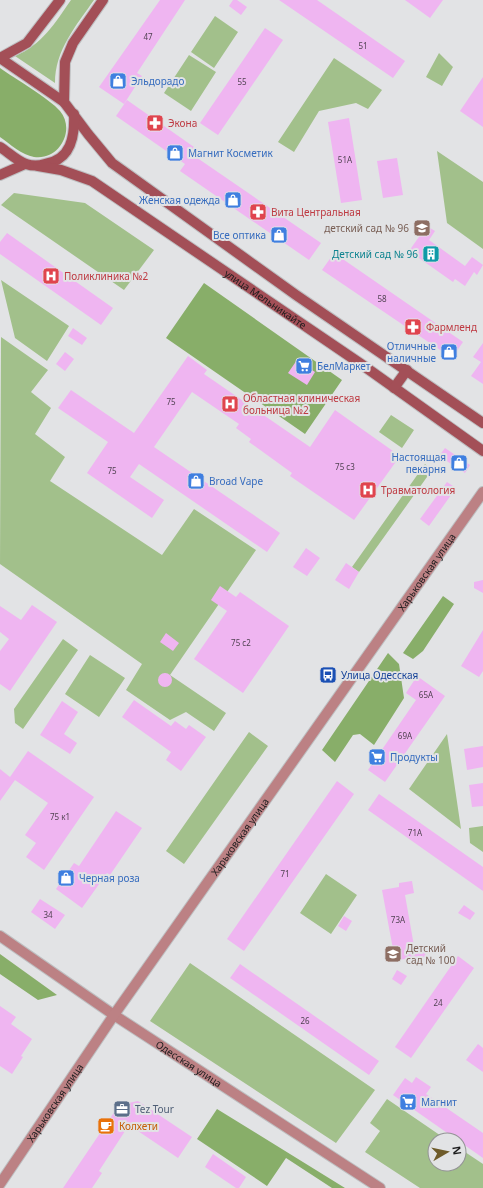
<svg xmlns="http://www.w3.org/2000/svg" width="483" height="1188" font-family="'Noto Sans',sans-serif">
  <rect width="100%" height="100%" fill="#e2e3e5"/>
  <path fill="#a2c08b" d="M 71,0 L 94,0 C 76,26 55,50 55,83 L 15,56 C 42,45 55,23 71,0 Z
    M 215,16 L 238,32 L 214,68 L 191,52 Z
    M 439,53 L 453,67 L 442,86 L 426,77 Z
    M 189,55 L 216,72 L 191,111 L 164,93 Z
    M 334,58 L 382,90 L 368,109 L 356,103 L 319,111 L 294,152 L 278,142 Z
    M 437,151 L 483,182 L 483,249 L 447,223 Z
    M 14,193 L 85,203 L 154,250 L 124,290 L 1,205 Z
    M 1,280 L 69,326 L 47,361 L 15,338 Z
    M 1,337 L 48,370 L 31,392 L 51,408 L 35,434 L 65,457 L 50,481 L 162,555 L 194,509 L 256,550 L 170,675 L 226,713 L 214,731 L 186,712 L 170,720 L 126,690 L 142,664 L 0,564 Z
    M 391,415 L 414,430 L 402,448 L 379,432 Z
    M 425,464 L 432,470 L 359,572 L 352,567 Z
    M 63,639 L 78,650 L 23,729 L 15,723 L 14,709 Z
    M 90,655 L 125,678 L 99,717 L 65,694 Z
    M 249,732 L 268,746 L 184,864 L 166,851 Z
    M 447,734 L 461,829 L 409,789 Z
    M 483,826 L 483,852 L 470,843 L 469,828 Z
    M 326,874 L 357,895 L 331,934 L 300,913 Z
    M 190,963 L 375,1090 L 336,1143 L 150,1021 Z
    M 387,1099 L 447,1140 L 435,1140 L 435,1164 L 459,1164 L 459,1148 L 483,1164 L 483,1188 L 420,1188 L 365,1152 L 380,1131 L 370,1123 Z"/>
  <path fill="#88ae69" d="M 0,68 C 14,78 50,99 60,111 C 76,130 59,161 34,157 C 22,155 10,144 0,137 Z
    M 204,283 L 342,380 L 305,434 L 166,338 Z
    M 443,596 L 454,604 L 423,651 L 413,659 L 403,653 Z
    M 388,653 L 399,664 L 404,698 L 374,745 L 360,734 L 353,735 L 335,762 L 322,750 Z
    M 0,954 L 57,995 L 38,1000 L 0,974 Z
    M 217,1109 L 345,1188 L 332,1188 L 286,1158 L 267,1186 L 197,1139 Z"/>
  <path fill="#efb5f1" d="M 160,0 L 185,0 L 137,73 L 142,76 L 124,104 L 99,87 Z
    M 233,0 L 237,0 L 247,7 L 241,15 L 229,6 Z
    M 279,0 L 317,0 L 405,61 L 393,78 Z
    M 405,0 L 443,0 L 430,18 Z
    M 265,28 L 283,40 L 218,135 L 200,123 Z
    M 483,77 L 483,127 L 460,111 Z
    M 127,100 L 194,147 L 190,153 L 321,243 L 309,260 L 180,171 L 185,164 L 116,116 Z
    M 349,118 L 362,200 L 341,203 L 328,122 Z
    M 397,158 L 403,195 L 383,198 L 377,161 Z
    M 422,223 L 435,231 L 429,240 L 465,266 L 472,257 L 483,265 L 477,275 L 474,272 L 465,286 L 455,279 L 453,282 L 409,251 L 421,234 L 417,231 Z
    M 7,233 L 113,308 L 101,325 L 0,254 L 0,242 Z
    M 334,253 L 463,342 L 452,358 L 322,270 Z
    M 73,328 L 87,338 L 82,345 L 68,336 Z
    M 483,343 L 483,384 L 471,376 L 481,362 L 473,357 Z
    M 65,352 L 74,359 L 65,371 L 56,364 Z
    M 188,356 L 207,370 L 204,374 L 310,447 L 335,410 L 400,456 L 354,520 L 290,476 L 292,473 L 249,442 L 251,439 L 236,428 L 239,424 L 192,392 L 154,447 L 280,533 L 267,552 L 139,464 L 130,477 L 164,500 L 152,518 L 87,473 L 108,442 L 58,408 L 71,390 L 134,433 Z
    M 297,360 L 315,372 L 307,385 L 288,373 Z
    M 445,448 L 470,465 L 465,473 L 439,456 Z
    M 447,482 L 456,488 L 429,526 L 420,519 Z
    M 306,548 L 320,558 L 307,576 L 293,567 Z
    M 346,563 L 359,572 L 349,589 L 335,580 Z
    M 483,580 L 483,593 L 474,588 L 474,582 Z
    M 220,586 L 236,597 L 240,592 L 289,626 L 243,693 L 194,659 L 227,611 L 211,600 Z
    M 32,605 L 57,622 L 10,691 L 0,684 L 0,651 L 9,639 L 0,632 L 0,606 L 21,620 Z
    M 483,630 L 483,671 L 479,677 L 461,666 Z
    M 166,633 L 179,643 L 173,651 L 160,642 Z
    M158 680a7 7 0 1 1 14 0a7 7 0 1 1-14 0Z
    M 417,676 L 445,696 L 385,782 L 368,770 L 416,700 L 406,693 Z
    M 134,700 L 171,726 L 175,721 L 186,729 L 189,725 L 206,737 L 181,771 L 166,760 L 171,752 L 122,717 Z
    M 62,701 L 78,712 L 64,734 L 77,743 L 70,754 L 40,735 Z
    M 483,746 L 483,767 L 467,770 L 464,749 Z
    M 28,751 L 94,797 L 44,870 L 26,857 L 36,843 L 25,835 L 48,803 L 15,780 L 0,801 L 0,769 L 10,777 Z
    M 337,781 L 354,794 L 244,951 L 227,939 Z
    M 483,783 L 483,806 L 472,807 L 469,785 Z
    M 379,794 L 483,867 L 483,891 L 368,810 Z
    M 116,811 L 142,828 L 110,875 L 107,873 L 82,908 L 56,889 L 74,863 L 79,866 Z
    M 412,881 L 414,893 L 405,895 L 414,946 L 423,944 L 426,957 L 395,960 L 382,890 L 399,887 L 399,883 Z
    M 40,899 L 65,915 L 55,929 L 31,912 Z
    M 464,905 L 475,913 L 470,920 L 458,913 Z
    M 344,916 L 352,921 L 346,931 L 338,926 Z
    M 458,956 L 474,968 L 411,1058 L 395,1047 Z
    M 240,964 L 379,1061 L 369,1075 L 230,978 Z
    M 397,970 L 407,976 L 401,985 L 392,979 Z
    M 0,1006 L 16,1017 L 11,1024 L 32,1039 L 21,1056 L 23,1057 L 12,1074 L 0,1066 Z
    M 478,1044 L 483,1048 L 483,1072 L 466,1060 Z
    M 416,1077 L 431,1087 L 426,1094 L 483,1133 L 483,1158 L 393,1095 L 405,1078 L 412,1083 Z
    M 138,1101 L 192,1137 L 178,1158 L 129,1125 L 99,1171 L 102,1173 L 92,1188 L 63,1188 L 119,1105 Z
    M 213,1154 L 246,1177 L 239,1188 L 236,1188 L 205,1167 Z"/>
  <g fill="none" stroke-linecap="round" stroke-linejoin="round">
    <g stroke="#bebfc1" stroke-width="12">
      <g id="tertiary">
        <path id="s1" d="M 0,936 L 114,1015 L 380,1188"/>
        <path id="s2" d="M 0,1184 L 116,1012 L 483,492"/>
      </g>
    </g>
    <g stroke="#bebfc1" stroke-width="12">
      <g id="secondary">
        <path d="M 60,0 L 27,43 L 0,58 L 64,102 L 88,134 L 112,163 L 296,295 L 483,423"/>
        <path d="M 64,102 L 65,62 L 73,43 L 103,0"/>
        <path d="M 0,147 C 8,152 17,161 26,164 C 32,166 39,166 45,164 C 71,160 75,137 74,114"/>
        <path id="s3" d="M 38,166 L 61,170 L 92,181 L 361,364 L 483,451"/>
        <path d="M 0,175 L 25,164"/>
        <path d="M 394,388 L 407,370"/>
      </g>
    </g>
    <use href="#tertiary" stroke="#bc8184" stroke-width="10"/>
    <use href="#secondary" stroke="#a34f57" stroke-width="10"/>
  </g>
  <defs>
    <g id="shop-square" transform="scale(0.9)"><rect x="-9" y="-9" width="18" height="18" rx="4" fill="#3f7fe0" stroke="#e2e3e5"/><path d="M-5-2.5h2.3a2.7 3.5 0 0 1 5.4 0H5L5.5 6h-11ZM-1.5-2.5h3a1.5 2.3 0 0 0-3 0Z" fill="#fff"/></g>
    <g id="pharmacy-square" transform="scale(0.9)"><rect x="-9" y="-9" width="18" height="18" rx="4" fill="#e0444e" stroke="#e2e3e5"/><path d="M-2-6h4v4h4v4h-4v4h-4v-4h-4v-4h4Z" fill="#fff"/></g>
    <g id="school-square" transform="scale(0.9)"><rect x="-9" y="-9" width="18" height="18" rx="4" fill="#8d6e63" stroke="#e2e3e5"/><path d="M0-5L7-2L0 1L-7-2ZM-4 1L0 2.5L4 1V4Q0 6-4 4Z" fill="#fff"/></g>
    <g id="building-square" transform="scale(0.9)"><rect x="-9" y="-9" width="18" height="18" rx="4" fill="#0f9aa8" stroke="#e2e3e5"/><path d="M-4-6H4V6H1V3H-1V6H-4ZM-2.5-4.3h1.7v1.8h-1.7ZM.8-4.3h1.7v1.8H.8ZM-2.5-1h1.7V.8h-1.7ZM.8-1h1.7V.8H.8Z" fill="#fff"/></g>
    <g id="hospital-square" transform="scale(0.9)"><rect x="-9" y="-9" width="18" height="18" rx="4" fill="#e0444e" stroke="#e2e3e5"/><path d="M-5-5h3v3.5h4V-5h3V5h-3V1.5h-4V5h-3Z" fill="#fff"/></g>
    <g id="supermarket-square" transform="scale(0.9)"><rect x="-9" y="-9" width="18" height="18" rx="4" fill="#3f7fe0" stroke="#e2e3e5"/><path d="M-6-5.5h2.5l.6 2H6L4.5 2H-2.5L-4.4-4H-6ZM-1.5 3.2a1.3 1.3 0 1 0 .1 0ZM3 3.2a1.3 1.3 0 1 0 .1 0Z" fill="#fff"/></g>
    <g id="bus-square" transform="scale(0.9)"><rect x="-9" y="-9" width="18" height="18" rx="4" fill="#1a4fb4" stroke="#e2e3e5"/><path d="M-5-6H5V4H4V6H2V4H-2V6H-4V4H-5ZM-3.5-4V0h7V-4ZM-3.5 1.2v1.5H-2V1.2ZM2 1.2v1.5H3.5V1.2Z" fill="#fff"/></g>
    <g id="office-square" transform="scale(0.9)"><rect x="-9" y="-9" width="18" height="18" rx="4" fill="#5c6f8a" stroke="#e2e3e5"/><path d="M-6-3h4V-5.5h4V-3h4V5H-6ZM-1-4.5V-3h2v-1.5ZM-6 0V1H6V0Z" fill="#fff"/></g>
    <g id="cafe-square" transform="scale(0.9)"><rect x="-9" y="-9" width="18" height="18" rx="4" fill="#e8710a" stroke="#e2e3e5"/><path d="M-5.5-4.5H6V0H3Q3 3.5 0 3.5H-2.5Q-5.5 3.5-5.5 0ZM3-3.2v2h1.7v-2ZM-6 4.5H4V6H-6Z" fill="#fff"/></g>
  </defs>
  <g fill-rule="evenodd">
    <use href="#shop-square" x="118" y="81"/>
    <use href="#pharmacy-square" x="155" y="123"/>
    <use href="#shop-square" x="175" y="153"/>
    <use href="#shop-square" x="233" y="200"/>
    <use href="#pharmacy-square" x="258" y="212"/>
    <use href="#school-square" x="422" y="228"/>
    <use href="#shop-square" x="279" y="235"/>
    <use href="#building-square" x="431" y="254"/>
    <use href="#hospital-square" x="51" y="276"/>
    <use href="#pharmacy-square" x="413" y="327"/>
    <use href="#shop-square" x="449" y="352"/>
    <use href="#supermarket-square" x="304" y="366"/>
    <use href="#hospital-square" x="230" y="404"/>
    <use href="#shop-square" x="459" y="463"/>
    <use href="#shop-square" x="196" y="481"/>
    <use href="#hospital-square" x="368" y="490"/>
    <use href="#bus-square" x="328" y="675"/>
    <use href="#supermarket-square" x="377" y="757"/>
    <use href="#shop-square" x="66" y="878"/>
    <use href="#school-square" x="393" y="954"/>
    <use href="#supermarket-square" x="408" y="1102"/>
    <use href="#office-square" x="122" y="1109"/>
    <use href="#cafe-square" x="106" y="1126"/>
  </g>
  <g text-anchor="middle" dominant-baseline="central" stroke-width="4" stroke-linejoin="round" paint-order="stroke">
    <g font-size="8" fill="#514252">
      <text x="148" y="36">47</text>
      <text x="363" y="45">51</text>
      <text x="242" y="81">55</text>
      <text x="345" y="159">51А</text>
      <text x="382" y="298">58</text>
      <text x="171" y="401">75</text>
      <text x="345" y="466">75 с3</text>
      <text x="112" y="470">75</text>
      <text x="241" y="642">75 с2</text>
      <text x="426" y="694">65А</text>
      <text x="405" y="735">69А</text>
      <text x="60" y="816">75 к1</text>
      <text x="415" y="832">71А</text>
      <text x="285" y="873">71</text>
      <text x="48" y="914">34</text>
      <text x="398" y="919">73А</text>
      <text x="438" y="1002">24</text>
      <text x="305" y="1020">26</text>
    </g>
    <g font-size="10" fill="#366cbe" stroke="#e2e3e5" text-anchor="start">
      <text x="131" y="81">Эльдорадо</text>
      <text x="188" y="153">Магнит Косметик</text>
      <text x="220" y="200" text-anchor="end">Женская одежда</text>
      <text x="266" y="235" text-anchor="end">Все оптика</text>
      <text x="436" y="346" text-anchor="end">Отличные<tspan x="436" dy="12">наличные</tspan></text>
      <text x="317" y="366">БелМаркет</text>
      <text x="446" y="457" text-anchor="end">Настоящая<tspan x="446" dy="12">пекарня</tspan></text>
      <text x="209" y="481">Broad Vape</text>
      <text x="390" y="757">Продукты</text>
      <text x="79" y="878">Черная роза</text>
      <text x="421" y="1102">Магнит</text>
    </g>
    <g font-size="10" fill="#be3a42" stroke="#e2e3e5" text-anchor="start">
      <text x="168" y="123">Экона</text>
      <text x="271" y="212">Вита Центральная</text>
      <text x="64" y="276">Поликлиника №2</text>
      <text x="426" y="327">Фармленд</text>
      <text x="243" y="398">Областная клиническая<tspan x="243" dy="12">больница №2</tspan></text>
      <text x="381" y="490">Травматология</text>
    </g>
    <g font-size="10" fill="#785e54" stroke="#e2e3e5" text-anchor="end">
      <text x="409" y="228">детский сад № 96</text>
      <text x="406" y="948" text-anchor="start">Детский<tspan x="406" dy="12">сад № 100</tspan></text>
    </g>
    <g font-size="10" fill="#0d838f" stroke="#e2e3e5" text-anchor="end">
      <text x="418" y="254">Детский сад № 96</text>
    </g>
    <g font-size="10" fill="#1c1c1d" stroke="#e2e3e5">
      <text stroke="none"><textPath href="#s3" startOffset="266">улица Мельникайте</textPath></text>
      <text stroke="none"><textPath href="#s2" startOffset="746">Харьковская улица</textPath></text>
      <text stroke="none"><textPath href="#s2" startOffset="422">Харьковская улица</textPath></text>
      <text stroke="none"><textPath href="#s1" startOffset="228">Одесская улица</textPath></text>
      <text stroke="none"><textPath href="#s2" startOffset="98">Харьковская улица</textPath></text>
    </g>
    <g font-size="10" fill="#164399" stroke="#e2e3e5" text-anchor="start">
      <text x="341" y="675">Улица Одесская</text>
    </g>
    <g font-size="10" fill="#4e5e75" stroke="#e2e3e5" text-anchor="start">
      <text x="135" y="1109">Tez Tour</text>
    </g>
    <g font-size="10" fill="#c56008" stroke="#e2e3e5" text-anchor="start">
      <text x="119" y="1126">Колхети</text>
    </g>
  </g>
  <g transform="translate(447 1152) rotate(81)"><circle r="19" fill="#e2e3e5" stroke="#939395"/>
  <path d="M0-3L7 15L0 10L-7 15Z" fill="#6e5b2a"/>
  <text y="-6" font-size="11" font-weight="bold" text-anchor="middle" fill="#1c1c1d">N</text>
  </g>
</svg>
